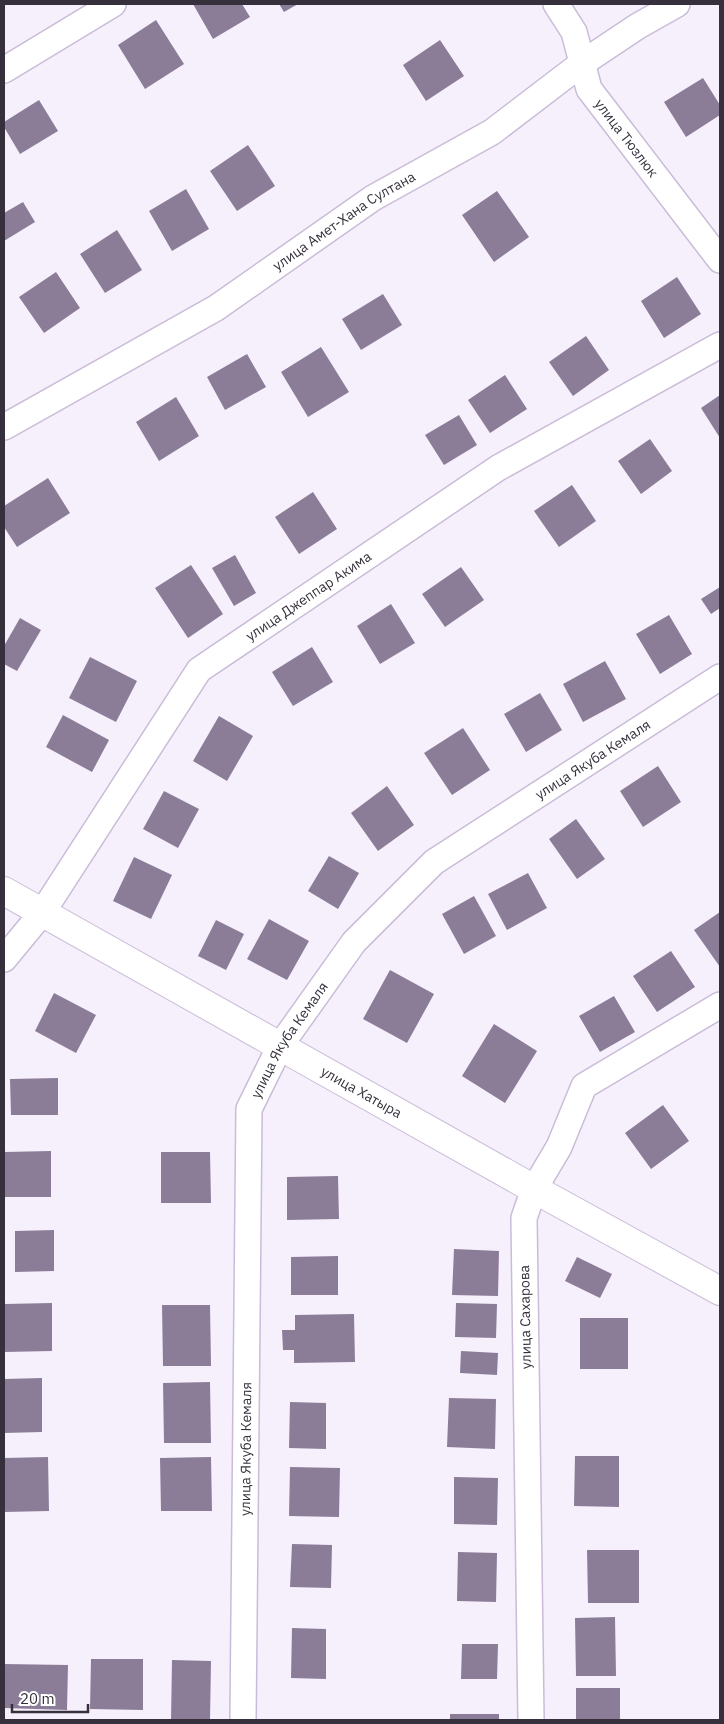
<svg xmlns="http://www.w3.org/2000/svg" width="724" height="1724" font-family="'IBM Plex Sans',sans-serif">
  <rect width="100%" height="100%" fill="#f6f0fc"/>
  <path fill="#8b7d98" d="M 193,4 L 242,4 L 250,17 L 213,39 Z
    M 279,4 L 298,4 L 284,12 Z
    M 156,20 L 184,64 L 145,89 L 118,45 Z
    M 440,40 L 464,76 L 426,101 L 403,65 Z
    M 703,78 L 720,105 L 720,115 L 686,137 L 664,102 Z
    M 39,100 L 58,131 L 20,154 L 4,127 L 4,122 Z
    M 248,145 L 275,186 L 237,211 L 210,171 Z
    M 186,189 L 209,229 L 172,251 L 149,211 Z
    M 497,191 L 529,237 L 494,262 L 462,215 Z
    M 23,202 L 35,222 L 4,241 L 4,213 Z
    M 117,230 L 142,270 L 105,293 L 80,254 Z
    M 56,272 L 80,308 L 44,333 L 19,297 Z
    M 677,277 L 701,314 L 664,338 L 641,301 Z
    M 383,294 L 402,325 L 361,350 L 342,319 Z
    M 586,336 L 609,370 L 573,396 L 549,362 Z
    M 321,347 L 349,392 L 308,417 L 281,372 Z
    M 247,354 L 266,387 L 225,410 L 207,377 Z
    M 505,375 L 527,409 L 490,433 L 468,400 Z
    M 720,395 L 720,438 L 701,408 Z
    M 176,397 L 199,436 L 159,461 L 136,422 Z
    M 459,415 L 477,445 L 444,465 L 425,435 Z
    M 650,439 L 672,471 L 641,494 L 618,461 Z
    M 48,478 L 70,513 L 17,547 L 4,527 L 4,506 Z
    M 572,485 L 596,521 L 559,547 L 534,511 Z
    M 313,492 L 337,529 L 299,554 L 275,517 Z
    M 235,555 L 256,593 L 234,606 L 212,568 Z
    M 191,565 L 223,614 L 188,638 L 155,588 Z
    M 461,567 L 484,600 L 445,627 L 422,594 Z
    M 720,587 L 720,608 L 711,614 L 701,599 Z
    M 391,604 L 415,643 L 380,664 L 357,626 Z
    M 669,615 L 692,654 L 660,674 L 636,634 Z
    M 20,618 L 41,630 L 17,671 L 4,664 L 4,646 Z
    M 312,647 L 333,682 L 293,706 L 272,672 Z
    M 90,657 L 137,681 L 116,722 L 69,698 Z
    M 605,661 L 626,699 L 583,722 L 563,684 Z
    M 540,693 L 562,730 L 526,752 L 504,714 Z
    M 63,715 L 109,740 L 92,772 L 46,747 Z
    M 219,716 L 253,736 L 227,781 L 193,761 Z
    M 463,728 L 490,770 L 452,795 L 424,753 Z
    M 658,766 L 681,802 L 643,827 L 620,791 Z
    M 387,786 L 414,825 L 378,851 L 351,813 Z
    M 164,791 L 199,809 L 178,848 L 143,829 Z
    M 576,819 L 605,859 L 577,879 L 549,839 Z
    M 329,856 L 359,873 L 338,909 L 308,891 Z
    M 134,857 L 172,875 L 151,919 L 113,901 Z
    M 528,873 L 547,908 L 507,930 L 488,894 Z
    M 474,896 L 496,936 L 464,954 L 442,914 Z
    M 720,912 L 720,967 L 694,930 Z
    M 269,919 L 309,941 L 287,980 L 247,959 Z
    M 216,920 L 244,934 L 226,970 L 198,956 Z
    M 671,951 L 695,987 L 657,1012 L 633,976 Z
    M 390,970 L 434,994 L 407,1043 L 363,1019 Z
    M 54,993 L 96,1015 L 76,1053 L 35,1031 Z
    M 614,996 L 635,1032 L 600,1052 L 579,1016 Z
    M 494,1024 L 537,1051 L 505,1103 L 462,1076 Z
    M 58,1078 L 58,1115 L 11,1115 L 10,1079 Z
    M 663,1105 L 689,1141 L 651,1169 L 625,1133 Z
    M 51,1151 L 51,1197 L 4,1197 L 4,1152 Z
    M 161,1152 L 210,1152 L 211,1203 L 161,1203 Z
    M 338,1176 L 339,1219 L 287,1220 L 287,1177 Z
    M 54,1230 L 54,1271 L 15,1272 L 15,1231 Z
    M 454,1249 L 499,1251 L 498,1296 L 452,1295 Z
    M 338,1256 L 338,1295 L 291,1295 L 291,1257 Z
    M 577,1257 L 612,1274 L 600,1298 L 565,1281 Z
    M 52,1303 L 52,1351 L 4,1352 L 4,1304 Z
    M 456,1303 L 497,1304 L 496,1338 L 455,1337 Z
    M 162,1305 L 210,1305 L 211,1366 L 163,1366 Z
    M 354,1314 L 355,1362 L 294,1363 L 294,1350 L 283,1350 L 282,1330 L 295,1330 L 295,1315 Z
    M 580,1318 L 628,1318 L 628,1369 L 580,1369 Z
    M 461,1351 L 498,1353 L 497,1375 L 460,1373 Z
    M 42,1378 L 42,1432 L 4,1433 L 4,1379 Z
    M 210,1382 L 211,1443 L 164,1443 L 163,1383 Z
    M 449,1398 L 496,1399 L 495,1449 L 447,1447 Z
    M 290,1402 L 326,1403 L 326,1449 L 289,1448 Z
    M 575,1456 L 619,1456 L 619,1507 L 574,1506 Z
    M 48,1457 L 49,1511 L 4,1512 L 4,1458 Z
    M 211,1457 L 212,1511 L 161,1511 L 160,1458 Z
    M 290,1467 L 340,1468 L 339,1517 L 289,1516 Z
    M 454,1477 L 498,1478 L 497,1525 L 454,1524 Z
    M 292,1544 L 332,1545 L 331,1588 L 290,1587 Z
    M 587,1550 L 639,1550 L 639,1603 L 588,1603 Z
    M 458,1552 L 497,1553 L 496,1602 L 457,1601 Z
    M 615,1617 L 616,1676 L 576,1676 L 575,1618 Z
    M 292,1628 L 326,1629 L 326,1679 L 291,1678 Z
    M 462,1644 L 498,1644 L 497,1679 L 461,1679 Z
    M 91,1659 L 143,1659 L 143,1710 L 90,1709 Z
    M 172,1660 L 211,1661 L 210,1720 L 171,1720 Z
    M 4,1664 L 68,1665 L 67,1710 L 4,1708 Z
    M 576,1688 L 620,1688 L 620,1720 L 576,1720 Z
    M 450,1714 L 499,1714 L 499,1720 L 450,1720 Z"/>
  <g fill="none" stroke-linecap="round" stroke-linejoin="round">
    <g stroke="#cabcd8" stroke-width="28">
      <g id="street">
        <path id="s1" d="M 556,4 L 574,32 L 589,89 L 720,260"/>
        <path d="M 4,70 L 113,4"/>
        <path id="s2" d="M 4,427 L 216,308 L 373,198 L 492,132 L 581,64 L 638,26 L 677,4"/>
        <path id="s3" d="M 4,959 L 42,913 L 199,670 L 498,468 L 720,345"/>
        <path id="s4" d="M 243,1720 L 249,1109 L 280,1046 L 354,942 L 434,862 L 720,677"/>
        <path d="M 531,1720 L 524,1218 L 534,1189 L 559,1147 L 584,1086 L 720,1005"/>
      </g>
    </g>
    <g stroke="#cabcd8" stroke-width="30">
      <g id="secondary">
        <path id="s5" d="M 4,891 L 534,1189 L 720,1291"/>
      </g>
    </g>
    <use href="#street" stroke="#fff" stroke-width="25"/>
    <use href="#secondary" stroke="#fff" stroke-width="28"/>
  </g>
  <g text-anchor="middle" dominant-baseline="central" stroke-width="4" stroke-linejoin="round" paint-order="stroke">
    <g font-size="14" fill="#36303c" stroke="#fff">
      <text stroke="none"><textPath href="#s1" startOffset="154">улица Тюзлюк</textPath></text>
      <text stroke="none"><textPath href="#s2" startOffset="398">улица Амет-Хана Султана</textPath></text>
      <text stroke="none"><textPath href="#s3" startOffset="481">улица Джеппар Акима</textPath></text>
      <text stroke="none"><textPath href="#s4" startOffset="1111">улица Якуба Кемаля</textPath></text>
      <text stroke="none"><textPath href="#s4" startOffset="691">улица Якуба Кемаля</textPath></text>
      <text stroke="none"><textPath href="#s5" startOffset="410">улица Хатыра</textPath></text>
      <text transform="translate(525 1317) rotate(-91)">улица Сахарова</text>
      <text stroke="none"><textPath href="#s4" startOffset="271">улица Якуба Кемаля</textPath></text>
    </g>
  </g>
  <rect width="724" height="1724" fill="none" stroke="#36303c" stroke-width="10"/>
  <path d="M12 1704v8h76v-8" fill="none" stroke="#36303c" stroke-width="2.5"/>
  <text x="20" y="1704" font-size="15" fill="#36303c" stroke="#ffffff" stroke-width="4" paint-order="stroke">20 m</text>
</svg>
